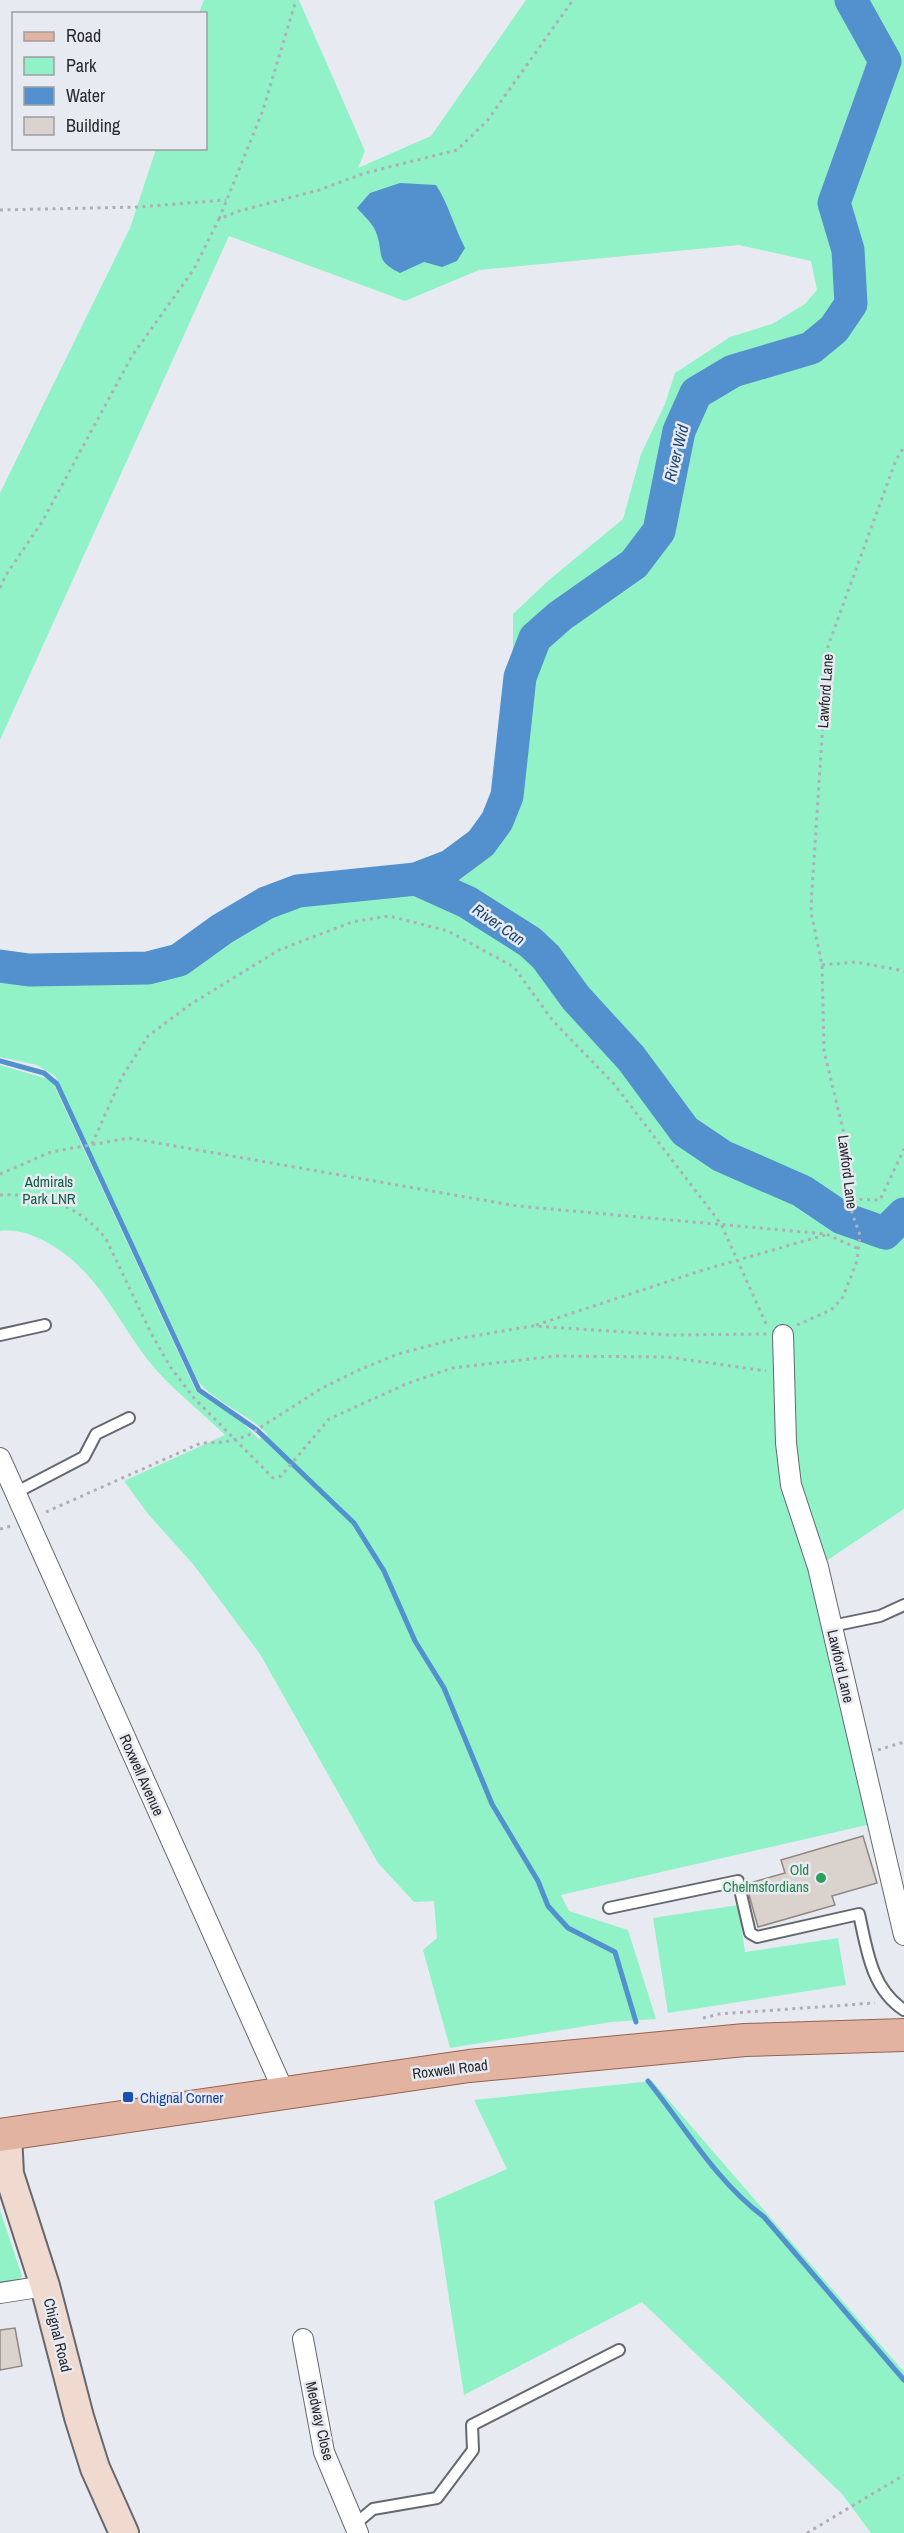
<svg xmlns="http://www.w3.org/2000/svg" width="904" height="2533" font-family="'Archivo Narrow',sans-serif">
  <rect width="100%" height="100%" fill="#e8eaf2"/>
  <path fill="#90f2c6" d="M 204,0 L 299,0 L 365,151 L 358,168 L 431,136 L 526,0 L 904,0 L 904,1509 L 811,1571 L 871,1824 L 561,1895 L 569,1911 L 628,1930 L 656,2019 L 611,2022 L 450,2048 L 423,1950 L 437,1938 L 434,1901 L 414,1902 L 378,1863 L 260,1654 L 193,1564 L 148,1514 L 124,1481 L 225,1435 C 204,1414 178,1394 158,1372 C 119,1328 102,1273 48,1243 C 33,1235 18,1229 0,1231 L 0,1065 L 48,1079 L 54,1085 L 196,1391 L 242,1422 L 259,1439 L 268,1435 C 248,1413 216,1404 198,1381 L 55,1076 L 37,1065 L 0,1057 L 0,955 C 47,963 141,970 183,944 C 221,922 245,898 289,884 C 322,874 359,874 393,871 C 409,869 431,869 446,860 C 462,851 477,833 488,819 C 514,786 513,659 513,614 L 549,580 L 623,519 L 641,454 L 665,404 L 675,373 L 730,337 L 772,324 L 805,304 L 817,290 L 811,261 L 739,245 L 479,270 L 405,301 L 229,236 L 0,740 L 0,493 L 130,228 L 156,149 L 206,148 L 206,14 L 199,13 Z
    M 738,1905 L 745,1952 L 838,1938 L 846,1985 L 668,2013 L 653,1918 Z
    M 652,2081 L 904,2372 L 904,2533 L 871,2533 L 842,2494 L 642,2302 L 464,2395 L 434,2201 L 507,2169 L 474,2100 Z
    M 0,2210 L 22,2276 L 17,2283 L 0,2289 Z"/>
  <path fill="#5290ce" d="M 400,183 L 436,185 C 449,205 454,227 465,248 L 457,261 L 442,267 L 424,262 L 400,273 C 375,260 384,257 377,235 C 374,224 364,216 357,208 L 370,193 Z"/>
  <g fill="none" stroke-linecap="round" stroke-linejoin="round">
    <path stroke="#5290ce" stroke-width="5" d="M 0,1061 L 44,1073 L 57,1084 L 199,1390 L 257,1430 L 354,1523 L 384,1571 L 415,1641 L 444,1688 L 492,1804 L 538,1881 L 548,1906 L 568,1928 L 615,1952 L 636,2022
      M 648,2081 C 686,2128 715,2180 764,2217 L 904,2380"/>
    <path stroke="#5290ce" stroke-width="33" d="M 416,879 L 450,866 L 481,843 L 497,821 L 507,796 L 520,677 L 535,638 L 560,616 L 634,564 L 659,531 L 679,431 L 696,393 L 733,371 L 811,348 L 834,329 L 851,304 L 848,250 L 834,203 L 885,61 L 851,0
      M 0,966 L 29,970 L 148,968 L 179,960 L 222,929 L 266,903 L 298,891 L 416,879 L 467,902 L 530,942 L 546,957 L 576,998 L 631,1058 L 685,1131 L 722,1156 L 802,1191 L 842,1218 L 885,1233 L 904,1214"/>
  </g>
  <path fill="#dad2cd" stroke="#8f8883" stroke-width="1.5" d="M 863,1836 L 877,1883 L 832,1896 L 835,1905 L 758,1927 L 746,1884 L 785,1873 L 781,1860 Z
    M 15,2328 L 22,2366 L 0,2370 L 0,2330 Z"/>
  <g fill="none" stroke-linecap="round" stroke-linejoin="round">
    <g stroke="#66686f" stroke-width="14">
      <path id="lane" d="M 0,1335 L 45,1325
        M 15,1493 L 84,1457 L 96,1434 L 129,1418
        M 832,1626 L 880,1616 L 904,1605
        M 609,1908 L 738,1881 L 750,1933 L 757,1937 L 859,1914 C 867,1950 871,1988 904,2010
        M 354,2525 L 373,2509 L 437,2498 L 473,2450 L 472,2425 L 619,2350"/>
    </g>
    <g stroke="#66686f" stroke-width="22">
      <path id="street" d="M 783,1335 L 786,1443 L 791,1485 L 818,1567 L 904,1935
        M 0,1458 L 284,2092
        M 0,2293 L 45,2286
        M 303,2339 L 324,2452 L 358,2533"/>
    </g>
    <g stroke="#66686f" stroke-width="32">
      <path id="secondary" d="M 7,2134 L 9,2174 L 45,2286 L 79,2417 L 95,2468 L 124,2533"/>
    </g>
    <g stroke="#95634e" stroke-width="34">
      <path id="primary" d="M 0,2135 L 469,2066 L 745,2040 L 904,2035"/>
    </g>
    <path stroke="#aeafb6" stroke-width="3" stroke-dasharray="3 4.5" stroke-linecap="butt" d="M 0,210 L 138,207 L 226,200
      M 219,219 L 263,110 L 296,0
      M 0,588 L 6,575 L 42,522 L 132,356 L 194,269 L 219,219 L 239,211 L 319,190 L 365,173 L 457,150 L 487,121 L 573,0
      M 822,965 L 856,962 L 904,971
      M 92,1144 L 122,1077 L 148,1036 L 191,1004 L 279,950 L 352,922 L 389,916 L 448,931 L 514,967 L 553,1021 L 614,1084 L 721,1224 L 767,1326
      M 0,1174 L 51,1152 L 129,1138 L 517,1206 L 826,1234 L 857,1248
      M 0,1195 C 42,1193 79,1205 106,1239 L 151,1333 L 171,1368 L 194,1398 L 273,1478 L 281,1476 L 329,1419 L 406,1384 L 452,1368 L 556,1356 L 668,1357 L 766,1371
      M 852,1199 L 880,1200 L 904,1149
      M 536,1325 L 700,1271 L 825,1235
      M 797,1325 L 831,1310 L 843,1297 L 857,1261 L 860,1235 L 852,1213 L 851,1181 L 846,1142 L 824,1051 L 822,965 L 811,912 L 812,890 L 828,646 L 896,460 L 904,447
      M 46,1512 L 201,1443 L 225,1442 L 247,1436 L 322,1388 L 361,1369 L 398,1354 L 455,1339 L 533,1326 L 669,1335 L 767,1334
      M 0,1529 L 11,1526
      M 878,1750 L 904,1742
      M 703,2018 L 719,2014 L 875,2003
      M 807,2533 L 904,2475"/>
    <use href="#lane" stroke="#fff" stroke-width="10"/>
    <use href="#street" stroke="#fff" stroke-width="20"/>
    <use href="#secondary" stroke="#f0d9cf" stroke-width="28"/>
    <use href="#primary" stroke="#e2b3a0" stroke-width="32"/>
  </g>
  <circle fill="#2e9e5b" stroke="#e8eaf2" stroke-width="2" cx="821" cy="1878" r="6"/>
  <rect fill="#1a4fb4" stroke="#e8eaf2" stroke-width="2" x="122" y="2091" width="12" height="12" rx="3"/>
  <g text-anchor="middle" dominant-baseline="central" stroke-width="5" stroke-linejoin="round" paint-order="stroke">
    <g font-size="15" fill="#2a2b2e" stroke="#e8eaf2">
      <text transform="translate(825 691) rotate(-86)">Lawford Lane</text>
      <text transform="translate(848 1172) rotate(83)">Lawford Lane</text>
      <text transform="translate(841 1666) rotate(77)">Lawford Lane</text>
      <text transform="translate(142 1775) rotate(66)">Roxwell Avenue</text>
      <text transform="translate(450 2069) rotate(-7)">Roxwell Road</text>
      <text transform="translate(58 2335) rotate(76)">Chignal Road</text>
      <text transform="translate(320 2421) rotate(77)">Medway Close</text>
    </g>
    <g font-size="15" fill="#115f43" stroke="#e8eaf2">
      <text x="49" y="1181">Admirals<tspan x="49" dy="17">Park LNR</tspan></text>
    </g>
    <g font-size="15" fill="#27864d" stroke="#e8eaf2" text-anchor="end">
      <text x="809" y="1869">Old<tspan x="809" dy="17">Chelmsfordians</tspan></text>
    </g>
    <g font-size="15" fill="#164399" stroke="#e8eaf2" text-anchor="start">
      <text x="140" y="2097">Chignal Corner</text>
    </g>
    <g font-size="16" font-style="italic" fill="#1a4670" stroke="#e8eaf2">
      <text transform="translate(676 453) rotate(-76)">River Wid</text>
      <text transform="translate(499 924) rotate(35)">River Can</text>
    </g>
  </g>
  <rect x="12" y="12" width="195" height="138" fill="#e8eaf2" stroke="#9c9ea4" stroke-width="1.5"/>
  <rect x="24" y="32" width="30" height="9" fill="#e2b3a0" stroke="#9c9ea4" stroke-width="1.5"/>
  <text x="66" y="42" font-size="18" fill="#2a2b2e">Road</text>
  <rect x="24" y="57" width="30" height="18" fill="#90f2c6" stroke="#9c9ea4" stroke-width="1.5"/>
  <text x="66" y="72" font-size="18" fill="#2a2b2e">Park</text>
  <rect x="24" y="87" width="30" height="18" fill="#5290ce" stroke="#9c9ea4" stroke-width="1.5"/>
  <text x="66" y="102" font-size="18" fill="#2a2b2e">Water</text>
  <rect x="24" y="117" width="30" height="18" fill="#dad2cd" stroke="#9c9ea4" stroke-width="1.5"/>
  <text x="66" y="132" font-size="18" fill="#2a2b2e">Building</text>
</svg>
